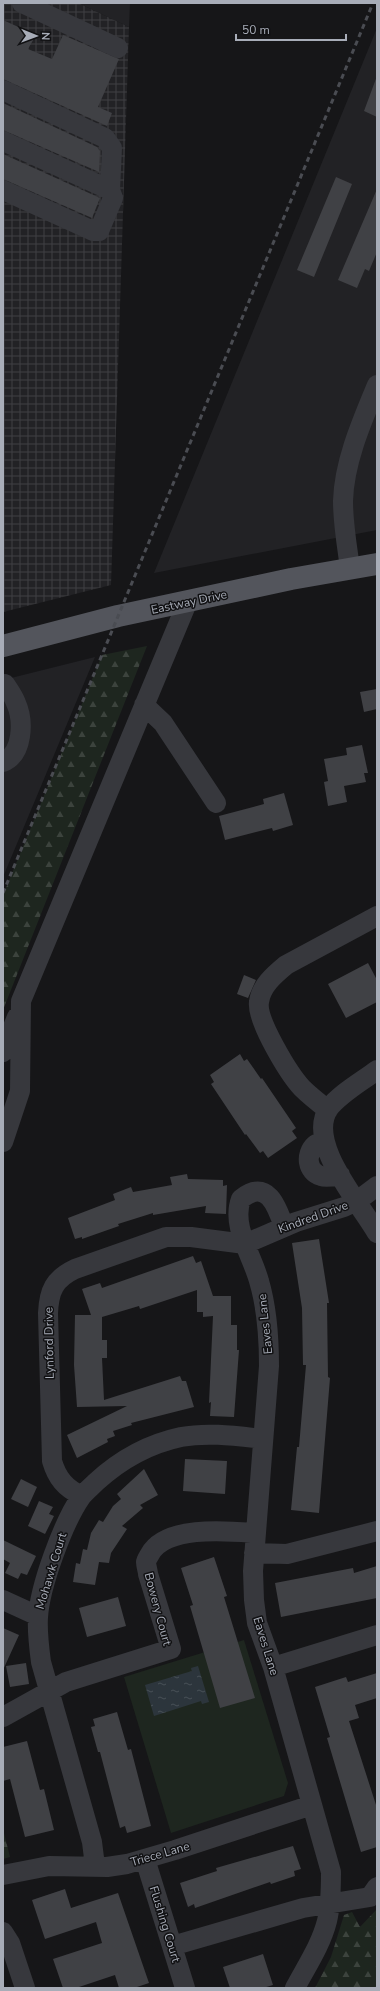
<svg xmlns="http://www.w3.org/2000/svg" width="380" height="1991" font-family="'Nunito Sans',sans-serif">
  <defs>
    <pattern id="industrial-grid" width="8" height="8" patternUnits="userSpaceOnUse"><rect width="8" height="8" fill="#222225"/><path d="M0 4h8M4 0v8" fill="none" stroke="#3f3f43"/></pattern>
    <pattern id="forest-firs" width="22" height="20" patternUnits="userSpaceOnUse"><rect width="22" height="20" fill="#1e261f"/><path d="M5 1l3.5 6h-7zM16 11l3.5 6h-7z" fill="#3c433d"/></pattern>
    <pattern id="water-ripples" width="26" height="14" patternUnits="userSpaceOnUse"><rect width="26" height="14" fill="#2c353c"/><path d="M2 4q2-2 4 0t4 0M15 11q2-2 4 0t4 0" fill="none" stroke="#485056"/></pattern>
  </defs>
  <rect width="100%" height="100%" fill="#161618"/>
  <path fill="#222225" d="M 78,3 L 130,3 L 129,27 Z
    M 377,28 L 377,530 L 154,573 Z
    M 95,657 L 3,877 L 3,680 Z"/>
  <path fill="url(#industrial-grid)" d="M 3,3 L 78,3 L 129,27 L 111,585 L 3,612 Z"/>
  <path fill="#1e261f" d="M 244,1640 L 288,1783 L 284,1796 L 171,1833 L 124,1677 Z"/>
  <path fill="url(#forest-firs)" d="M 147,646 L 3,1010 L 3,895 L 102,655 Z
    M 3,1829 L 10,1857 L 3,1859 Z
    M 377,1909 L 377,1988 L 315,1988 L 331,1957 L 344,1915 L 352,1912 L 360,1927 Z"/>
  <path fill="url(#water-ripples)" d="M 198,1666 L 209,1702 L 202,1704 L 201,1701 L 154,1716 L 145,1685 L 192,1671 L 191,1668 Z"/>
  <path fill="#404145" d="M 3,20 L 36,35 L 28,49 L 52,59 L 63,35 L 119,59 L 98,107 L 112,113 L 107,126 L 3,79 Z
    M 377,76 L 377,117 L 364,111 Z
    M 3,103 L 97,147 L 100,151 L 99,172 L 3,130 Z
    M 3,154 L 100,198 L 92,218 L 3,179 Z
    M 336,177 L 352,184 L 314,277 L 297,270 Z
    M 377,189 L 377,252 L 369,271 L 365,269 L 357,288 L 338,280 Z
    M 377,689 L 377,709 L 364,712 L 360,692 Z
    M 362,745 L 368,773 L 364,773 L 366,782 L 344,786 L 347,802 L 328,806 L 324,782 L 328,781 L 324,759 L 347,755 L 346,748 Z
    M 284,793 L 293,825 L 273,831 L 272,828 L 225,840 L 219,816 L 264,804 L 263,799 Z
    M 368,963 L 377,980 L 377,1002 L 346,1018 L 328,984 Z
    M 244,975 L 256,980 L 248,998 L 237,994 Z
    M 240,1054 L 244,1061 L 247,1059 L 261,1079 L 262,1078 L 296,1128 L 292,1131 L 297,1138 L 268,1158 L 263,1151 L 260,1153 L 246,1134 L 245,1135 L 211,1084 L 214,1082 L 210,1075 Z
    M 187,1174 L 188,1179 L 223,1180 L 223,1186 L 227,1185 L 226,1214 L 205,1213 L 206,1206 L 153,1215 L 153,1213 L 118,1224 L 119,1226 L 82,1239 L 82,1237 L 75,1239 L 68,1218 L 115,1200 L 113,1194 L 131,1187 L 133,1192 L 172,1185 L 170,1177 Z
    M 319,1239 L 329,1303 L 327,1303 L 328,1377 L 330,1378 L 319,1513 L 291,1510 L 297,1447 L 299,1447 L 306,1365 L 303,1365 L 302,1308 L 292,1243 Z
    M 193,1256 L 196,1263 L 201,1261 L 213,1296 L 231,1296 L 231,1325 L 237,1325 L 237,1350 L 239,1350 L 234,1417 L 210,1416 L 211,1402 L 209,1403 L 213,1316 L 203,1317 L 203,1312 L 197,1312 L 197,1290 L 140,1309 L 139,1306 L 102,1317 L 102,1340 L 107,1340 L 107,1358 L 102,1358 L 104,1400 L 180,1376 L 182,1381 L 186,1381 L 194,1407 L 131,1423 L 132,1425 L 113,1431 L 115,1436 L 107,1439 L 108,1442 L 77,1458 L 67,1435 L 127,1406 L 77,1407 L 74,1365 L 75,1315 L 91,1315 L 82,1289 L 100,1283 L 102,1288 Z
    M 185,1459 L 227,1461 L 225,1494 L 183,1491 Z
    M 144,1469 L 158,1495 L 140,1505 L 143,1508 L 122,1526 L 127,1529 L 111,1553 L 109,1563 L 99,1562 L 95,1585 L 73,1582 L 76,1563 L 80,1564 L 83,1549 L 87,1550 L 91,1533 L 99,1520 L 103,1522 L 113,1506 L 121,1499 L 117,1494 Z
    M 21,1479 L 37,1487 L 28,1507 L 11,1499 Z
    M 39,1501 L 53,1507 L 49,1514 L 54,1516 L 45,1534 L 28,1526 Z
    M 3,1540 L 36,1556 L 27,1575 L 21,1573 L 18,1579 L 5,1573 L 10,1563 L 3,1559 Z
    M 214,1557 L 227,1596 L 224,1597 L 255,1698 L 220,1708 L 190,1606 L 193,1605 L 181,1568 Z
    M 377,1566 L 377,1598 L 281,1617 L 275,1583 L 353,1568 L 354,1573 Z
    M 118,1597 L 126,1626 L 87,1637 L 79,1608 Z
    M 3,1628 L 19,1635 L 3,1670 Z
    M 26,1663 L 29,1684 L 10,1687 L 6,1666 Z
    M 377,1673 L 377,1698 L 355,1705 L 359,1718 L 349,1721 L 377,1808 L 377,1847 L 361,1852 L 327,1738 L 330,1737 L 315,1687 L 346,1677 L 348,1682 Z
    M 117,1712 L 128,1750 L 131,1749 L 151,1826 L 127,1833 L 125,1826 L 120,1828 L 100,1752 L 98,1752 L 91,1727 L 95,1726 L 93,1719 Z
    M 27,1741 L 40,1790 L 44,1789 L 54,1830 L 25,1837 L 10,1779 L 3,1781 L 3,1747 Z
    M 293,1846 L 301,1869 L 294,1871 L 295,1876 L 271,1884 L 270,1882 L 195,1908 L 194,1904 L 188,1907 L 180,1883 L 217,1871 L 216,1868 Z
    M 65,1889 L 71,1908 L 118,1893 L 149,1983 L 134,1988 L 119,1988 L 115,1975 L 76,1988 L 63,1988 L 53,1959 L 102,1943 L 96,1922 L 45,1939 L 32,1900 Z
    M 263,1954 L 273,1985 L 263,1988 L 230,1988 L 223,1967 Z"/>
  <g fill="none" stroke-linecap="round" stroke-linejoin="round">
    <path stroke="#37383d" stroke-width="20" d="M 22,3 L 118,48
      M 3,90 L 105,138 L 112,148 L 110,190
      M 3,141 L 110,190 L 113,198 L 99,231 L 93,231 L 3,190
      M 350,568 C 347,546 343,524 343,501 C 344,462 362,421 377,385
      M 144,705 L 163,723 L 216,803
      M 3,762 C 23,754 24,721 16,703 C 14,697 9,690 5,684
      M 3,1052 L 17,1017
      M 377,1070 C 361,1082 341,1093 329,1108 C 305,1142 360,1203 377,1233
      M 328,1110 C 319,1103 310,1096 302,1088 C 289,1074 256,1020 259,1002 C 261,986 274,975 286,965 L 377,916
      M 324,1141 C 321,1142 317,1143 315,1145 C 305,1154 307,1172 321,1176 C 327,1178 334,1176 340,1175
      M 3,1142 L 20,1091 L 21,1001 L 187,603
      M 284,1227 C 277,1206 267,1178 241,1199 C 231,1226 252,1255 259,1281 C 267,1308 269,1337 269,1366 L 253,1571 L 254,1600 L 257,1623 L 273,1667 L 331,1872 C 331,1888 331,1905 327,1921 C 321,1945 306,1967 295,1988
      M 245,1244 L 296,1222 L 344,1207 L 357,1201 L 377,1186
      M 82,1496 C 65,1488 57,1478 52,1461 L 48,1313 C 49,1291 54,1279 75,1269 L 166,1237 L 191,1237 L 245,1244
      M 254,1553 L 287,1554 L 377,1531
      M 3,1600 L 38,1616
      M 273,1667 L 377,1635
      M 3,1717 L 66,1682 L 171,1649 L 148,1574 C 148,1571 146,1566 146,1562 C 146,1560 149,1556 150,1554 C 166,1525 228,1531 255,1533
      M 145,1859 L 185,1988
      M 95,1866 L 92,1842 L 41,1662 C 39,1647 37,1632 38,1617 C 40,1586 63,1523 81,1497 C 85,1492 91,1487 96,1482 C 120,1460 148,1444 181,1437 C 208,1432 236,1436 263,1439
      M 3,1875 L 49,1866 L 107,1867 L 127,1864 L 175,1850 L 312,1805
      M 3,1932 L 10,1943 L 25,1988
      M 172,1946 L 303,1908 L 370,1897 L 377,1887"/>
    <path stroke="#53555c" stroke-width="22" d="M 3,646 L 118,616 L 291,579 L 377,564"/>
    <path stroke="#4a4c52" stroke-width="3" stroke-dasharray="5 4" stroke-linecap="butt" d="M 3,893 L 373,3"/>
  </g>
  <g text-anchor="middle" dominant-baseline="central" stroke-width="3" stroke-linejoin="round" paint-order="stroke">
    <g font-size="12" fill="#a8adb8" stroke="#111113">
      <text transform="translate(189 602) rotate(-12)">Eastway Drive</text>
      <text transform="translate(313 1217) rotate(-20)">Kindred Drive</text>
      <text transform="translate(265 1324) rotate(-96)">Eaves Lane</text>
      <text transform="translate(49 1343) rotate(-91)">Lynford Drive</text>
      <text transform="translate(51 1571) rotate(-73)">Mohawk Court</text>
      <text transform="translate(158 1609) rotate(75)">Bowery Court</text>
      <text transform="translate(266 1646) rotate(73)">Eaves Lane</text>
      <text transform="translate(160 1854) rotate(-16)">Triece Lane</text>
      <text transform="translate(165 1924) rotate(73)">Flushing Court</text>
    </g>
  </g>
  <rect width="380" height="1991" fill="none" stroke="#a8adb8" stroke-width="8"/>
  <g transform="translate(36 36) rotate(91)" stroke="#111113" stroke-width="3" paint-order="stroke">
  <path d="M0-3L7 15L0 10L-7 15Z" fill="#a8adb8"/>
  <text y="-6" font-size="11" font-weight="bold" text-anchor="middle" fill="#a8adb8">N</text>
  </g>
  <path d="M236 34v6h110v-6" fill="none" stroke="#a8adb8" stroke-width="2"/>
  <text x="242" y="34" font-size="12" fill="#a8adb8" stroke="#111113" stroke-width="3" paint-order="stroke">50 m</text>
</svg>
